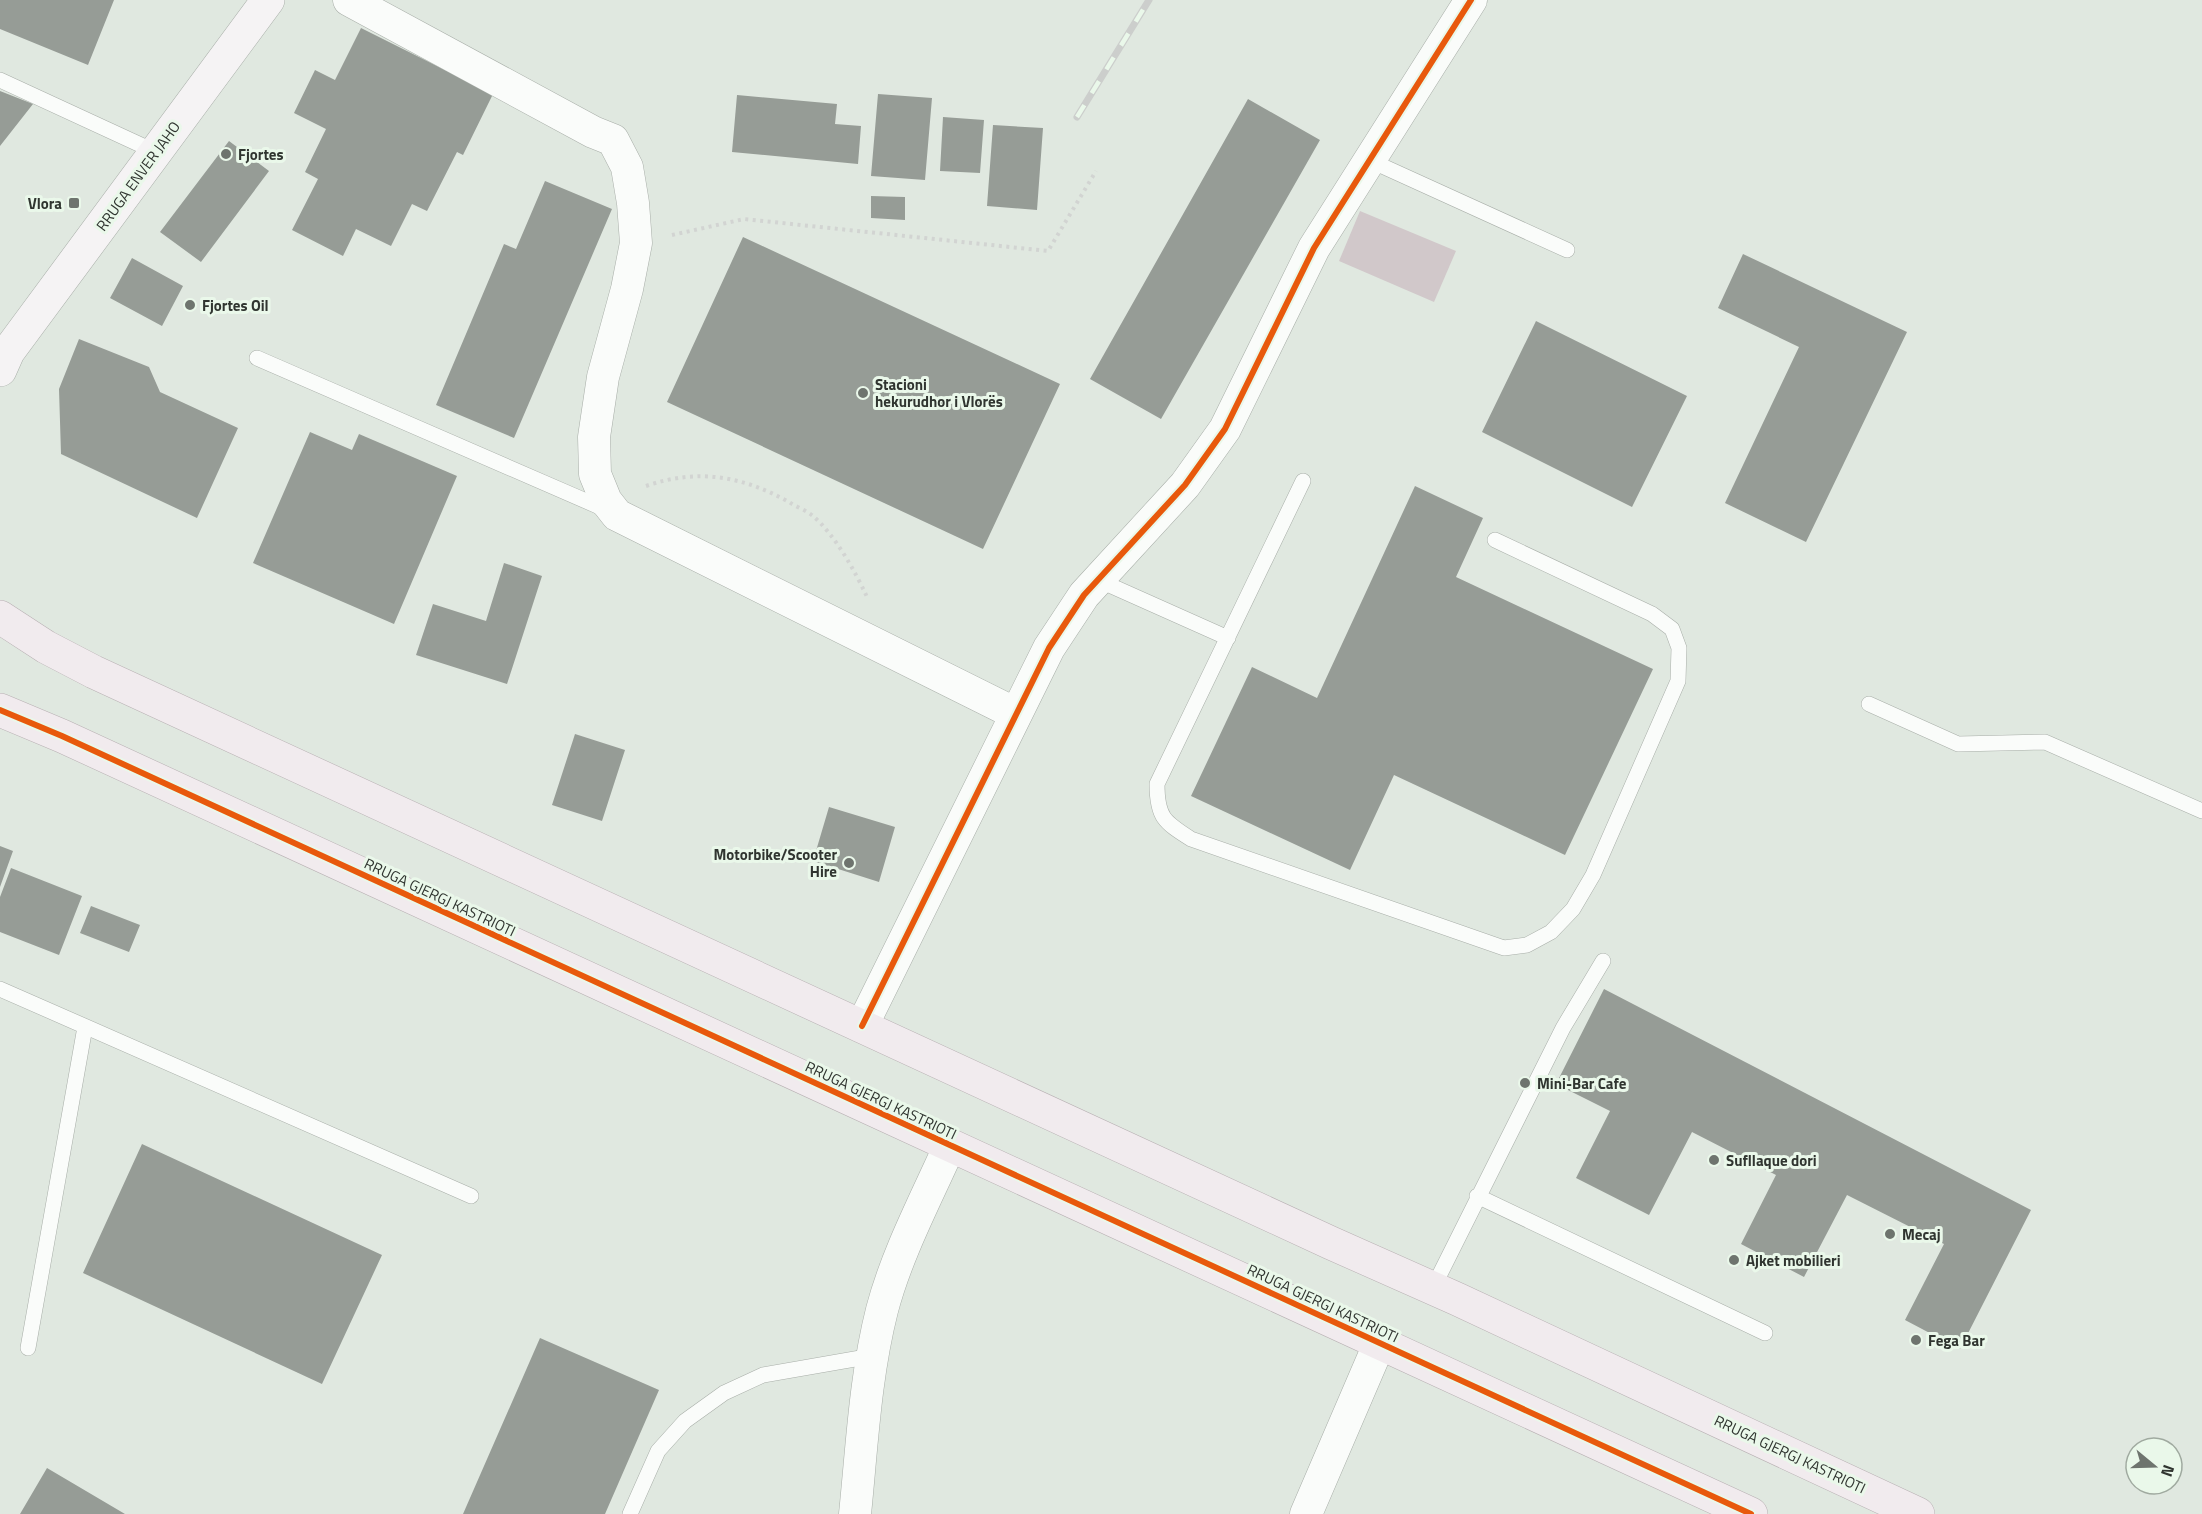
<svg xmlns="http://www.w3.org/2000/svg" width="2202" height="1514" font-family="'Titillium Web',sans-serif">
  <rect width="100%" height="100%" fill="#e0e8e0"/>
  <path fill="#d1c8ca" d="M 1360,211 L 1456,251 L 1434,302 L 1339,261 Z"/>
  <path fill="#969c96" d="M 0,0 L 114,0 L 88,65 L 0,29 Z
    M 361,28 L 493,94 L 463,155 L 457,152 L 427,211 L 412,204 L 391,246 L 356,229 L 343,256 L 292,230 L 318,179 L 305,172 L 326,129 L 294,113 L 315,70 L 335,80 Z
    M 0,91 L 33,104 L 0,146 Z
    M 878,94 L 932,98 L 925,180 L 871,176 Z
    M 737,95 L 837,104 L 835,124 L 861,126 L 858,164 L 732,152 Z
    M 1248,99 L 1320,140 L 1161,419 L 1090,379 Z
    M 943,117 L 984,120 L 980,173 L 940,171 Z
    M 993,125 L 1043,128 L 1037,210 L 987,206 Z
    M 229,141 L 269,171 L 201,262 L 160,232 Z
    M 545,181 L 612,209 L 514,438 L 436,405 L 504,244 L 516,249 Z
    M 871,196 L 905,197 L 905,220 L 871,218 Z
    M 743,237 L 1060,384 L 983,549 L 667,402 Z
    M 1743,254 L 1907,332 L 1806,542 L 1725,503 L 1799,347 L 1718,308 Z
    M 132,258 L 183,286 L 162,326 L 110,298 Z
    M 1536,321 L 1687,396 L 1632,507 L 1482,432 Z
    M 79,339 L 149,367 L 160,392 L 238,428 L 197,518 L 61,454 L 59,389 Z
    M 310,432 L 352,450 L 359,434 L 457,476 L 394,624 L 253,563 Z
    M 1415,486 L 1483,518 L 1456,577 L 1653,669 L 1565,855 L 1394,775 L 1350,870 L 1191,796 L 1252,667 L 1317,698 Z
    M 504,563 L 542,576 L 507,684 L 416,655 L 433,604 L 486,621 Z
    M 575,734 L 625,750 L 602,821 L 552,805 Z
    M 829,807 L 895,827 L 879,882 L 813,861 Z
    M 0,846 L 13,851 L 0,887 Z
    M 11,868 L 82,896 L 59,955 L 0,932 L 0,897 Z
    M 91,906 L 140,925 L 129,952 L 80,933 Z
    M 1604,989 L 2031,1210 L 1960,1349 L 1905,1320 L 1944,1244 L 1847,1195 L 1804,1277 L 1741,1244 L 1776,1175 L 1692,1132 L 1649,1215 L 1576,1178 L 1610,1111 L 1556,1084 Z
    M 142,1144 L 382,1255 L 322,1384 L 83,1273 Z
    M 540,1338 L 659,1390 L 605,1514 L 463,1514 Z
    M 47,1468 L 125,1514 L 20,1514 Z"/>
  <g fill="none" stroke-linecap="round" stroke-linejoin="round">
    <g stroke="#a8aea8" stroke-width="16">
      <path id="lane" d="M 0,80 L 156,152
        M 1369,160 L 1567,250
        M 257,358 L 609,511
        M 1303,481 L 1157,784 C 1157,817 1164,822 1191,839 L 1504,948 L 1527,945 L 1551,932 L 1573,909 L 1593,875 L 1678,681 L 1679,648 L 1672,629 L 1652,614 L 1495,540
        M 1098,580 L 1228,638
        M 1869,704 L 1958,744 L 2045,742 L 2202,811
        M 0,989 L 471,1196
        M 1477,1196 L 1765,1333
        M 1433,1288 L 1563,1028 L 1603,961
        M 28,1348 L 85,1027
        M 630,1514 L 658,1451 L 685,1421 L 724,1393 L 763,1375 L 872,1356"/>
    </g>
    <g stroke="#a8aea8" stroke-width="33">
      <path id="street" d="M 349,0 L 593,132 L 613,140 L 627,167 L 633,203 L 636,243 L 627,289 L 603,377 L 594,437 L 595,474 L 606,501 L 617,515 L 1016,714
        M 862,1026 L 1049,648 L 1084,595 L 1185,485 L 1225,429 L 1314,248 L 1471,0
        M 855,1514 C 862,1446 865,1377 882,1310 C 897,1253 926,1199 950,1145
        M 1306,1514 L 1380,1342"/>
    </g>
    <g stroke="#a8aea8" stroke-width="34">
      <path id="secondary" d="M 0,370 L 8,352 L 268,0"/>
    </g>
    <g stroke="#b8b0b3" stroke-width="34">
      <path id="primary" d="M 0,617 L 46,647 L 94,672 L 1331,1243 L 1457,1299 L 1918,1514
        M 0,710 L 62,736 L 1751,1514"/>
    </g>
    <path stroke="#d2d4d2" stroke-width="4" stroke-dasharray="3 4.5" stroke-linecap="butt" d="M 672,235 L 744,219 L 1048,251 L 1096,171
      M 646,486 C 698,468 742,476 789,502 C 796,507 806,510 813,516 C 835,535 855,571 867,597"/>
    <use href="#lane" stroke="#fafcfa" stroke-width="15"/>
    <use href="#street" stroke="#fafcfa" stroke-width="32"/>
    <use href="#secondary" stroke="#f5f3f4" stroke-width="33"/>
    <use href="#primary" stroke="#f1ebee" stroke-width="33"/>
    <g stroke="#cccecc" stroke-width="7">
      <path id="rail" d="M 1077,117 L 1149,0"/>
    </g>
    <use href="#rail" stroke="#eaf8ea" stroke-width="4.5" stroke-dasharray="14" stroke-linecap="butt"/>
    <g stroke="#eaf8ea" stroke-width="10">
      <path id="cycleway" d="M 0,710 L 62,736 L 1751,1514
        M 862,1026 L 1049,648 L 1084,595 L 1185,485 L 1225,429 L 1314,248 L 1471,0"/>
    </g>
    <use href="#cycleway" stroke="#e8590c" stroke-width="6"/>
  </g>
  <g fill="#6e746e" stroke="#eaf8ea" stroke-width="2">
    <circle cx="226" cy="154" r="6"/>
    <rect x="68" y="197" width="12" height="12" rx="3"/>
    <circle cx="190" cy="305" r="6"/>
    <circle cx="863" cy="393" r="6"/>
    <circle cx="849" cy="863" r="6"/>
    <circle cx="1525" cy="1083" r="6"/>
    <circle cx="1714" cy="1160" r="6"/>
    <circle cx="1890" cy="1234" r="6"/>
    <circle cx="1734" cy="1260" r="6"/>
    <circle cx="1916" cy="1340" r="6"/>
  </g>
  <g text-anchor="middle" dominant-baseline="central" stroke-width="6" stroke-linejoin="round" paint-order="stroke">
    <g font-size="15" font-weight="bold" fill="#303530" stroke="#eaf8ea" text-anchor="start">
      <text x="238" y="154">Fjortes</text>
      <text x="62" y="203" text-anchor="end">Vlora</text>
      <text x="202" y="305">Fjortes Oil</text>
      <text x="875" y="384">Stacioni<tspan x="875" dy="17">hekurudhor i Vlorës</tspan></text>
      <text x="837" y="854" text-anchor="end">Motorbike/Scooter<tspan x="837" dy="17">Hire</tspan></text>
      <text x="1537" y="1083">Mini-Bar Cafe</text>
      <text x="1726" y="1160">Sufllaque dori</text>
      <text x="1902" y="1234">Mecaj</text>
      <text x="1746" y="1260">Ajket mobilieri</text>
      <text x="1928" y="1340">Fega Bar</text>
    </g>
    <g font-size="15" fill="#303530" stroke="#eaf8ea">
      <text transform="translate(138 176) rotate(-54)">RRUGA ENVER JAHO</text>
      <text transform="translate(440 897) rotate(25)">RRUGA GJERGJ KASTRIOTI</text>
      <text transform="translate(881 1100) rotate(25)">RRUGA GJERGJ KASTRIOTI</text>
      <text transform="translate(1323 1303) rotate(25)">RRUGA GJERGJ KASTRIOTI</text>
      <text transform="translate(1790 1454) rotate(25)">RRUGA GJERGJ KASTRIOTI</text>
    </g>
  </g>
  <g transform="translate(2154 1466) rotate(109)"><circle r="28" fill="#eaf8ea" stroke="#a0aaa0" stroke-width="1.5"/>
  <path d="M0-4.5L10 22L0 15L-10 22Z" fill="#6e746e"/>
  <text y="-9" font-size="16" font-weight="bold" text-anchor="middle" fill="#303530">N</text>
  </g>
</svg>
